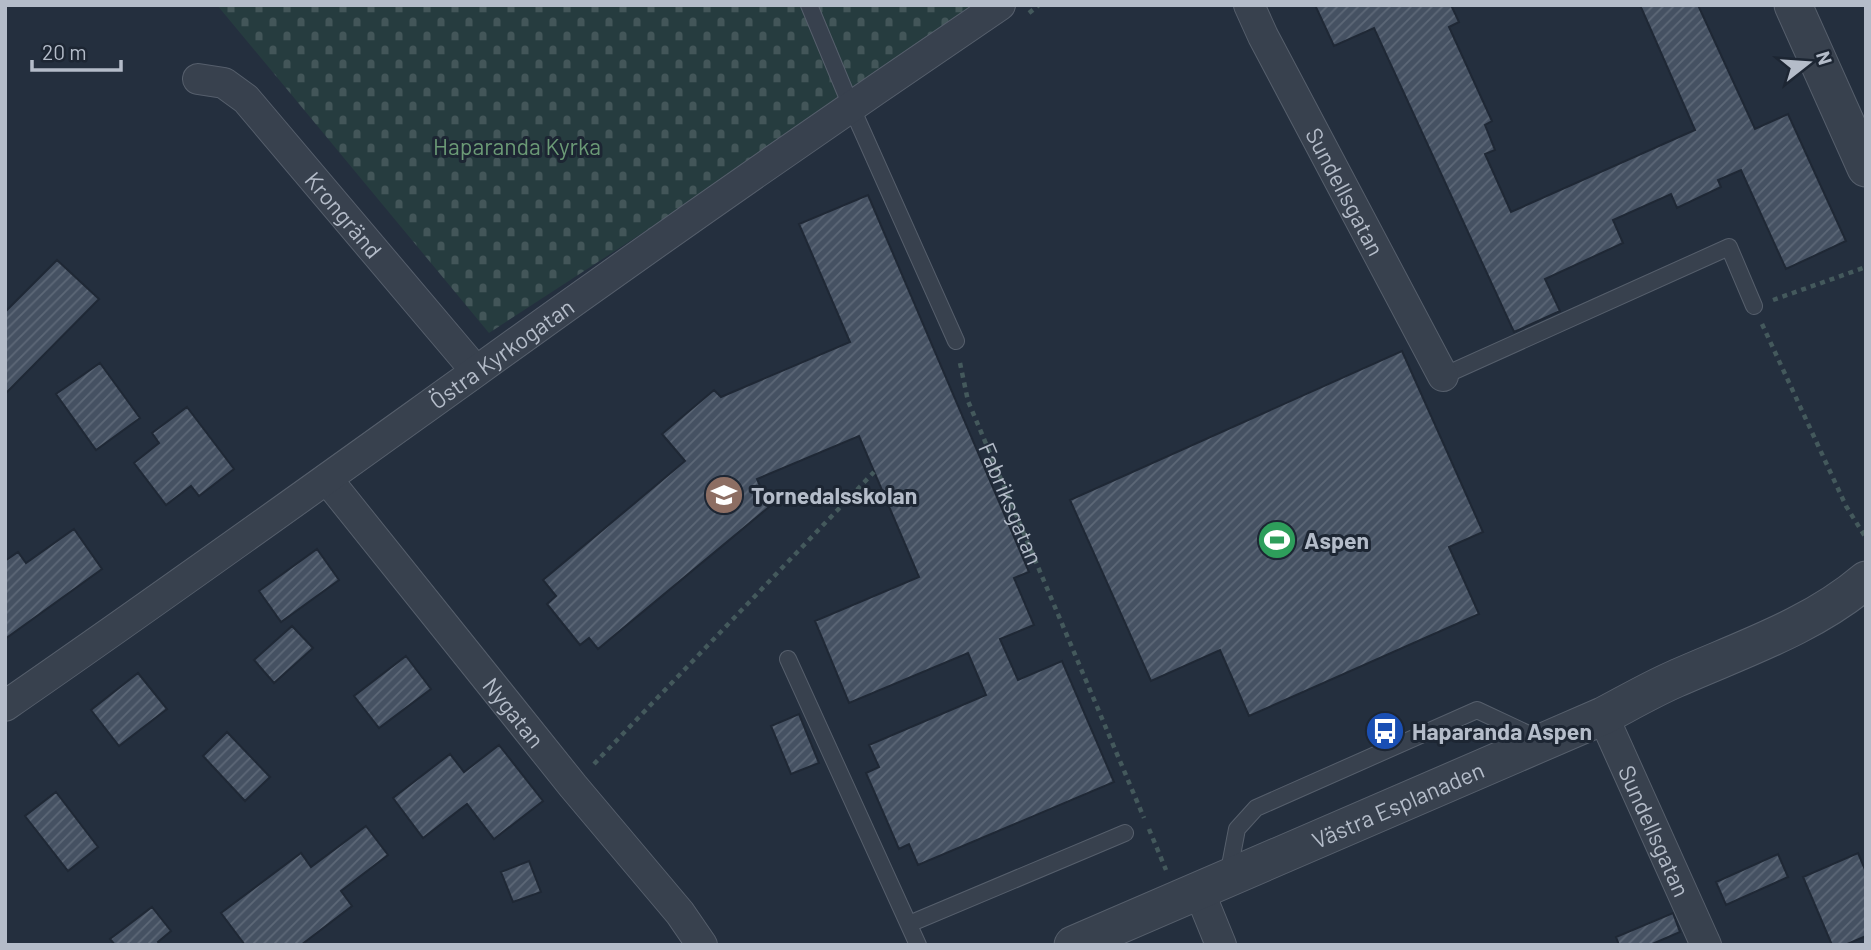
<svg xmlns="http://www.w3.org/2000/svg" width="1871" height="950" font-family="Barlow,sans-serif">
  <defs>
    <pattern id="cemetery-stones" width="16" height="16" patternUnits="userSpaceOnUse" patternTransform="scale(1.75)"><rect width="16" height="16" fill="#263c3f"/><path d="M2 7V4a2 2 0 0 1 4 0v3zM10 15v-3a2 2 0 0 1 4 0v3z" fill="#435659"/></pattern>
    <pattern id="building-hatch" width="6" height="6" patternUnits="userSpaceOnUse" patternTransform="scale(1.75)"><rect width="6" height="6" fill="#455162"/><path d="M-1 1l2-2M0 6l6-6M5 7l2-2" fill="none" stroke="#5d6877"/></pattern>
  </defs>
  <rect width="100%" height="100%" fill="#242f3e"/>
  <path fill="url(#cemetery-stones)" d="M 217,5 L 984,5 L 885,75 L 489,333 Z"/>
  <path fill="url(#building-hatch)" stroke="#1f2835" stroke-width="2" d="M 1315,5 L 1451,5 L 1459,22 L 1449,27 L 1492,121 L 1485,125 L 1495,150 L 1485,154 L 1511,212 L 1695,130 L 1640,5 L 1698,5 L 1755,129 L 1788,114 L 1846,241 L 1786,269 L 1741,170 L 1718,180 L 1721,187 L 1677,208 L 1671,194 L 1613,220 L 1623,243 L 1545,279 L 1560,311 L 1514,332 L 1374,28 L 1334,46 Z
    M 868,195 L 1029,572 L 1014,578 L 1034,625 L 1000,639 L 1018,680 L 1062,661 L 1114,782 L 918,865 L 909,844 L 899,849 L 866,773 L 879,767 L 869,745 L 986,695 L 968,653 L 849,703 L 815,621 L 919,577 L 859,436 L 757,479 L 769,507 L 598,649 L 589,638 L 580,645 L 547,604 L 556,596 L 543,580 L 685,461 L 662,434 L 714,390 L 721,397 L 850,342 L 799,224 Z
    M 57,260 L 99,299 L 5,394 L 5,312 Z
    M 1402,351 L 1483,532 L 1449,547 L 1479,614 L 1249,716 L 1220,650 L 1151,681 L 1070,500 Z
    M 100,363 L 140,418 L 96,450 L 56,394 Z
    M 187,407 L 234,469 L 199,496 L 191,486 L 166,505 L 134,463 L 159,443 L 152,433 Z
    M 74,529 L 102,569 L 5,639 L 5,561 L 18,552 L 26,563 Z
    M 317,549 L 339,580 L 281,622 L 259,591 Z
    M 292,626 L 313,648 L 274,683 L 254,660 Z
    M 406,656 L 431,689 L 379,728 L 354,696 Z
    M 138,673 L 167,709 L 119,746 L 91,710 Z
    M 799,714 L 819,763 L 791,774 L 771,726 Z
    M 227,732 L 270,777 L 245,801 L 203,756 Z
    M 499,745 L 543,801 L 494,839 L 467,804 L 423,838 L 393,798 L 450,754 L 464,772 Z
    M 56,792 L 98,847 L 68,871 L 25,816 Z
    M 366,826 L 388,855 L 341,891 L 352,906 L 301,945 L 245,945 L 221,913 L 301,853 L 311,867 Z
    M 1858,853 L 1866,872 L 1866,936 L 1845,945 L 1832,945 L 1803,877 Z
    M 1778,854 L 1788,877 L 1726,905 L 1716,882 Z
    M 529,861 L 541,892 L 513,902 L 501,872 Z
    M 152,907 L 171,931 L 158,942 L 160,945 L 115,945 L 110,939 Z
    M 1673,913 L 1680,932 L 1650,945 L 1619,945 L 1616,937 Z"/>
  <g fill="none" stroke-linecap="round" stroke-linejoin="round">
    <g stroke="#565f6c" stroke-width="18">
      <path id="service" d="M 809,5 L 851,106 L 956,341
        M 1443,376 L 1729,247 L 1754,306
        M 788,659 L 918,945
        M 1228,876 L 1237,829 L 1256,808 L 1477,710 L 1539,739
        M 909,924 L 1125,833"/>
    </g>
    <g stroke="#565f6c" stroke-width="32">
      <g id="minor">
        <path id="s2" d="M 1249,5 L 1263,36 L 1443,376"/>
        <path id="s3" d="M 198,79 L 224,83 L 246,99 L 476,371"/>
        <path id="s4" d="M 327,479 L 573,786 L 680,913 L 702,945"/>
        <path id="s5" d="M 5,706 C 163,597 318,485 474,373 C 647,248 823,125 1000,5"/>
        <path id="s6" d="M 1603,716 L 1706,945"/>
        <path d="M 1199,891 L 1221,945"/>
      </g>
    </g>
    <g stroke="#565f6c" stroke-width="39">
      <g id="tertiary">
        <path d="M 1793,5 L 1866,168"/>
        <path id="s7" d="M 1073,945 L 1603,716 C 1626,704 1650,690 1675,679 C 1740,650 1811,627 1866,580"/>
      </g>
    </g>
    <g stroke="#44595c" stroke-width="4.5" stroke-dasharray="5 5" stroke-linecap="butt">
      <path d="M 1029,13 L 1039,5"/>
      <path d="M 1773,300 L 1866,267"/>
      <path d="M 1762,324 L 1846,506 L 1866,538"/>
      <path id="s1" d="M 960,363 L 968,401 L 1144,818"/>
      <path d="M 594,764 L 874,472"/>
      <path d="M 1149,829 L 1166,870"/>
    </g>
    <use href="#service" stroke="#38414e" stroke-width="16"/>
    <use href="#minor" stroke="#38414e" stroke-width="30"/>
    <use href="#tertiary" stroke="#38414e" stroke-width="37"/>
  </g>
  <defs>
    <g id="school-disc" transform="scale(2.0125)"><circle r="9.5" fill="#8d6e63" stroke="#1d2633"/><path d="M0-5L7-2L0 1L-7-2ZM-4 1L0 2.5L4 1V4Q0 6-4 4Z" fill="#fff"/></g>
    <g id="stadium-disc" transform="scale(2.0125)"><circle r="9.5" fill="#2e9e5b" stroke="#1d2633"/><path d="M0-5a6.5 5 0 1 0 0 10a6.5 5 0 1 0 0-10ZM-3.5-1.8h7v3.6h-7Z" fill="#fff"/></g>
    <g id="bus-disc" transform="scale(2.0125)"><circle r="9.5" fill="#1a4fb4" stroke="#1d2633"/><path d="M-5-6H5V4H4V6H2V4H-2V6H-4V4H-5ZM-3.5-4V0h7V-4ZM-3.5 1.2v1.5H-2V1.2ZM2 1.2v1.5H3.5V1.2Z" fill="#fff"/></g>
  </defs>
  <g fill-rule="evenodd">
    <use href="#school-disc" x="724" y="495"/>
    <use href="#stadium-disc" x="1277" y="540"/>
    <use href="#bus-disc" x="1385" y="731"/>
  </g>
  <g text-anchor="middle" dominant-baseline="central" stroke-width="6" stroke-linejoin="round" paint-order="stroke">
    <g font-size="23" fill="#6b9a76" stroke="#1d2633">
      <text x="517" y="146">Haparanda Kyrka</text>
    </g>
    <g font-size="23" fill="#b4bcc9" stroke="#1d2633">
      <text stroke="none"><textPath href="#s2" startOffset="210">Sundellsgatan</textPath></text>
      <text stroke="none"><textPath href="#s3" startOffset="205">Krongränd</textPath></text>
      <text stroke="none"><textPath href="#s5" startOffset="609">Östra Kyrkogatan</textPath></text>
      <text stroke="none"><textPath href="#s1" startOffset="150">Fabriksgatan</textPath></text>
      <text stroke="none"><textPath href="#s4" startOffset="299">Nygatan</textPath></text>
      <text stroke="none"><textPath href="#s7" startOffset="354">Västra Esplanaden</textPath></text>
      <text stroke="none"><textPath href="#s6" startOffset="126">Sundellsgatan</textPath></text>
    </g>
    <g font-size="23" font-weight="bold" fill="#b4bcc9" stroke="#1d2633" text-anchor="start">
      <text x="751" y="495">Tornedalsskolan</text>
      <text x="1304" y="540">Aspen</text>
      <text x="1412" y="731">Haparanda Aspen</text>
    </g>
  </g>
  <rect width="1871" height="950" fill="none" stroke="#b4bcc9" stroke-width="14"/>
  <g transform="translate(1808 63) rotate(73)" stroke="#1d2633" stroke-width="5" paint-order="stroke">
  <path d="M0-5L12 26L0 18L-12 26Z" fill="#b4bcc9"/>
  <text y="-10" font-size="19" font-weight="bold" text-anchor="middle" fill="#b4bcc9">N</text>
  </g>
  <path d="M32 60v10h89v-10" fill="none" stroke="#b4bcc9" stroke-width="3.5"/>
  <text x="42" y="60" font-size="21" fill="#b4bcc9" stroke="#1d2633" stroke-width="5" paint-order="stroke">20 m</text>
</svg>
